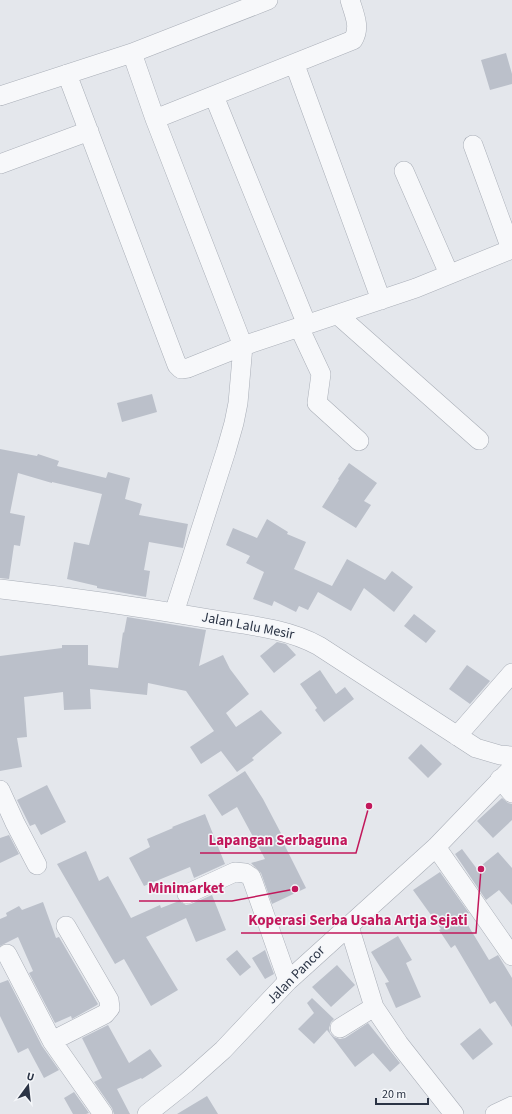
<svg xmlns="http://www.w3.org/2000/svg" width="512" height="1114" font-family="'Source Sans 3',sans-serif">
  <rect width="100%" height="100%" fill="#e4e7ec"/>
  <path fill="#bbc0ca" d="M 506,53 L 512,74 L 512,84 L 490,90 L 481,60 Z
    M 152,394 L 157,412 L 122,422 L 117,403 Z
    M 0,449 L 37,456 L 38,454 L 59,461 L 57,466 L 106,478 L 108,472 L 130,478 L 125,499 L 142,504 L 139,515 L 188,524 L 183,548 L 149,542 L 144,570 L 150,571 L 146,597 L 97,588 L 97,586 L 67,579 L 74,542 L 89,545 L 102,494 L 52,482 L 52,483 L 18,473 L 10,513 L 25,516 L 20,546 L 14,545 L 9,579 L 0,578 Z
    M 349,463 L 377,483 L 364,501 L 371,505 L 356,528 L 322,507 L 339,480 L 338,479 Z
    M 267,519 L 288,532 L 287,534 L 306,542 L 294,569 L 332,586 L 347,559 L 385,580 L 392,571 L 413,587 L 394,612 L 364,588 L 351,611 L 318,592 L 308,610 L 299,606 L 296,612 L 274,601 L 272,606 L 253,599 L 264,572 L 246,563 L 250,556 L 226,545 L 233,528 L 257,538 Z
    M 414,614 L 436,631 L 426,643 L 404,626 Z
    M 127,617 L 206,630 L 199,666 L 223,655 L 230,669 L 249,694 L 226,713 L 236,727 L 261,710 L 282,733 L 252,758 L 254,760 L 237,772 L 221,751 L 201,764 L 190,747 L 214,731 L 186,691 L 148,683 L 147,695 L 90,689 L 91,709 L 64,710 L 63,692 L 24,697 L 27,737 L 17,738 L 22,767 L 0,771 L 0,656 L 62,648 L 62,645 L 88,645 L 88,665 L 118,668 L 123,632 L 124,633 Z
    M 277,642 L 286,644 L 296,655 L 274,673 L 260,656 Z
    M 467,665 L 490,681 L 470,704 L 449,689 Z
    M 320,670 L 336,694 L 345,687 L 354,699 L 324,722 L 315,710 L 317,708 L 300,684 Z
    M 421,744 L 442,764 L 428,778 L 408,758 Z
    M 245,771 L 263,799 L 284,839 L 282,840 L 306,888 L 272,904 L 261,873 L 251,863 L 265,859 L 237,807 L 222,816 L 208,795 Z
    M 47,785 L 66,822 L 41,835 L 35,824 L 30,826 L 17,800 Z
    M 502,798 L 508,803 L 512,804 L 512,820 L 493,838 L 477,821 Z
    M 205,814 L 225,864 L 194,878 L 190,867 L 144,886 L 129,858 L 150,847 L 147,839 L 173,828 L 172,827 Z
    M 9,835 L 19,854 L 0,863 L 0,838 Z
    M 462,849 L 477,869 L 498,852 L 512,868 L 512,905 L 499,890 L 486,900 L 455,854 Z
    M 86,851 L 99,881 L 108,876 L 131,918 L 160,905 L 161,908 L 179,901 L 186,905 L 191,904 L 212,895 L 226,930 L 196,942 L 186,918 L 146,937 L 178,990 L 151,1006 L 124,959 L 115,964 L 57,864 Z
    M 440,872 L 469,913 L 463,917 L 489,960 L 498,955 L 512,978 L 512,1027 L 495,1001 L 490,1004 L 455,945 L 451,948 L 439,930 L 441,929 L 413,890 Z
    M 43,902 L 56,938 L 59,937 L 98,1004 L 97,1005 L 72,1019 L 71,1016 L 55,1023 L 29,973 L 33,971 L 18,937 L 0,946 L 0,919 L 7,916 L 6,913 L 19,906 L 22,910 Z
    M 398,936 L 412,960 L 406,963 L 421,997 L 396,1008 L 385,983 L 389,982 L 371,952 Z
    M 237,950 L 251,967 L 240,976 L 226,959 Z
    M 265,950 L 274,974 L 265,979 L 252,958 Z
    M 337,965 L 355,985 L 331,1007 L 312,987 Z
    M 8,980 L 42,1046 L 59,1070 L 44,1078 L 28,1048 L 18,1053 L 0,1016 L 0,983 Z
    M 312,998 L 334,1019 L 331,1022 L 329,1028 L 330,1033 L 334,1037 L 340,1039 L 345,1038 L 368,1023 L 400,1063 L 390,1072 L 373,1053 L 355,1067 L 327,1030 L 314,1044 L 298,1029 L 314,1013 L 307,1003 Z
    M 108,1025 L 129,1063 L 150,1049 L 162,1066 L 142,1079 L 141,1078 L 117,1089 L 130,1114 L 114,1114 L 112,1108 L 94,1082 L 102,1078 L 82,1038 Z
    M 480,1028 L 493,1044 L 473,1060 L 460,1044 Z
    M 74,1092 L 89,1113 L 86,1114 L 73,1114 L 64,1098 Z
    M 207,1096 L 218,1114 L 177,1114 Z"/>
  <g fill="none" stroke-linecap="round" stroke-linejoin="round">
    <g stroke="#a9aeb7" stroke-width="20">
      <path id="minor" d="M 132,53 L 155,119 L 243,346 L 238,403 L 234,423 L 226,451 L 174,613
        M 295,65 L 381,300
        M 67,74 L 177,365 L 181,369 L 188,368 L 243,346 L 416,288 L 512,249
        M 0,96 L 132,53 L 268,0
        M 214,96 L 307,325
        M 155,119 L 353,40 C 361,27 354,14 350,0
        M 473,145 L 511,249
        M 0,164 L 89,131
        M 404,171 L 449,274
        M 338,315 L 479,440
        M 299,327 L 321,374 L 317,403 L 359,441
        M 0,589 C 70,597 140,607 210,619 C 247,625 286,628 319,646 L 476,748 L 500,755 L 512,756
        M 457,736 L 512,673
        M 500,779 L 512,793
        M 0,790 L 15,823 L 37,865
        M 436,847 L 512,956
        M 187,894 L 235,872 L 245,873 L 251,877 L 253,882 L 288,981
        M 7,954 L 52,1041 L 103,1114
        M 374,1007 L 399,1044 L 454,1114
        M 340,1028 L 374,1007 L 349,926
        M 52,1041 L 105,1014 L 110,1008 L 109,1000 L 66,926
        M 147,1114 L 186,1083 L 223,1050 L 288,981 L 436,847 L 512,768
        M 495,1114 L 512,1106"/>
    </g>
    <use href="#minor" stroke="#f7f8fa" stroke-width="19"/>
  </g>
  <g text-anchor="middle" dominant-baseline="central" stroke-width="3" stroke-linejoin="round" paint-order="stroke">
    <g font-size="14" fill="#2b3445" stroke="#f4f6f9">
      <text transform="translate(248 626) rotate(11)">Jalan Lalu Mesir</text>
      <text transform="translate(296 975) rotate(-45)">Jalan Pancor</text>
    </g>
  </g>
  <path fill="none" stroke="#c2185b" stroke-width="1.5" d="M369 806L356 853H200M295 889L232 901H139M481 869L476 933H241"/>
  <g fill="#c2185b" stroke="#f4f6f9" stroke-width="1.5">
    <circle cx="369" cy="806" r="4"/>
    <circle cx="295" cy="889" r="4"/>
    <circle cx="481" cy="869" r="4"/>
  </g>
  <g font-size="15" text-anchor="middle" font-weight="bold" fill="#c2185b" stroke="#f4f6f9" stroke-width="3" stroke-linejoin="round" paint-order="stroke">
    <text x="278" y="845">Lapangan Serbaguna</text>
    <text x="186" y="893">Minimarket</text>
    <text x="358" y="925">Koperasi Serba Usaha Artja Sejati</text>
  </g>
  <g transform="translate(28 1086) rotate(15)" stroke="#f4f6f9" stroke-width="3" paint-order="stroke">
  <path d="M0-3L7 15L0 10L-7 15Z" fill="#2b3445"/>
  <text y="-6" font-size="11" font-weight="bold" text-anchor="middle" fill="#2b3445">U</text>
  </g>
  <path d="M376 1098v6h52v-6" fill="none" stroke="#2b3445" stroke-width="2"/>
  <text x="382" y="1098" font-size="12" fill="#2b3445" stroke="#f4f6f9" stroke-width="3" paint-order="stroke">20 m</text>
</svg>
